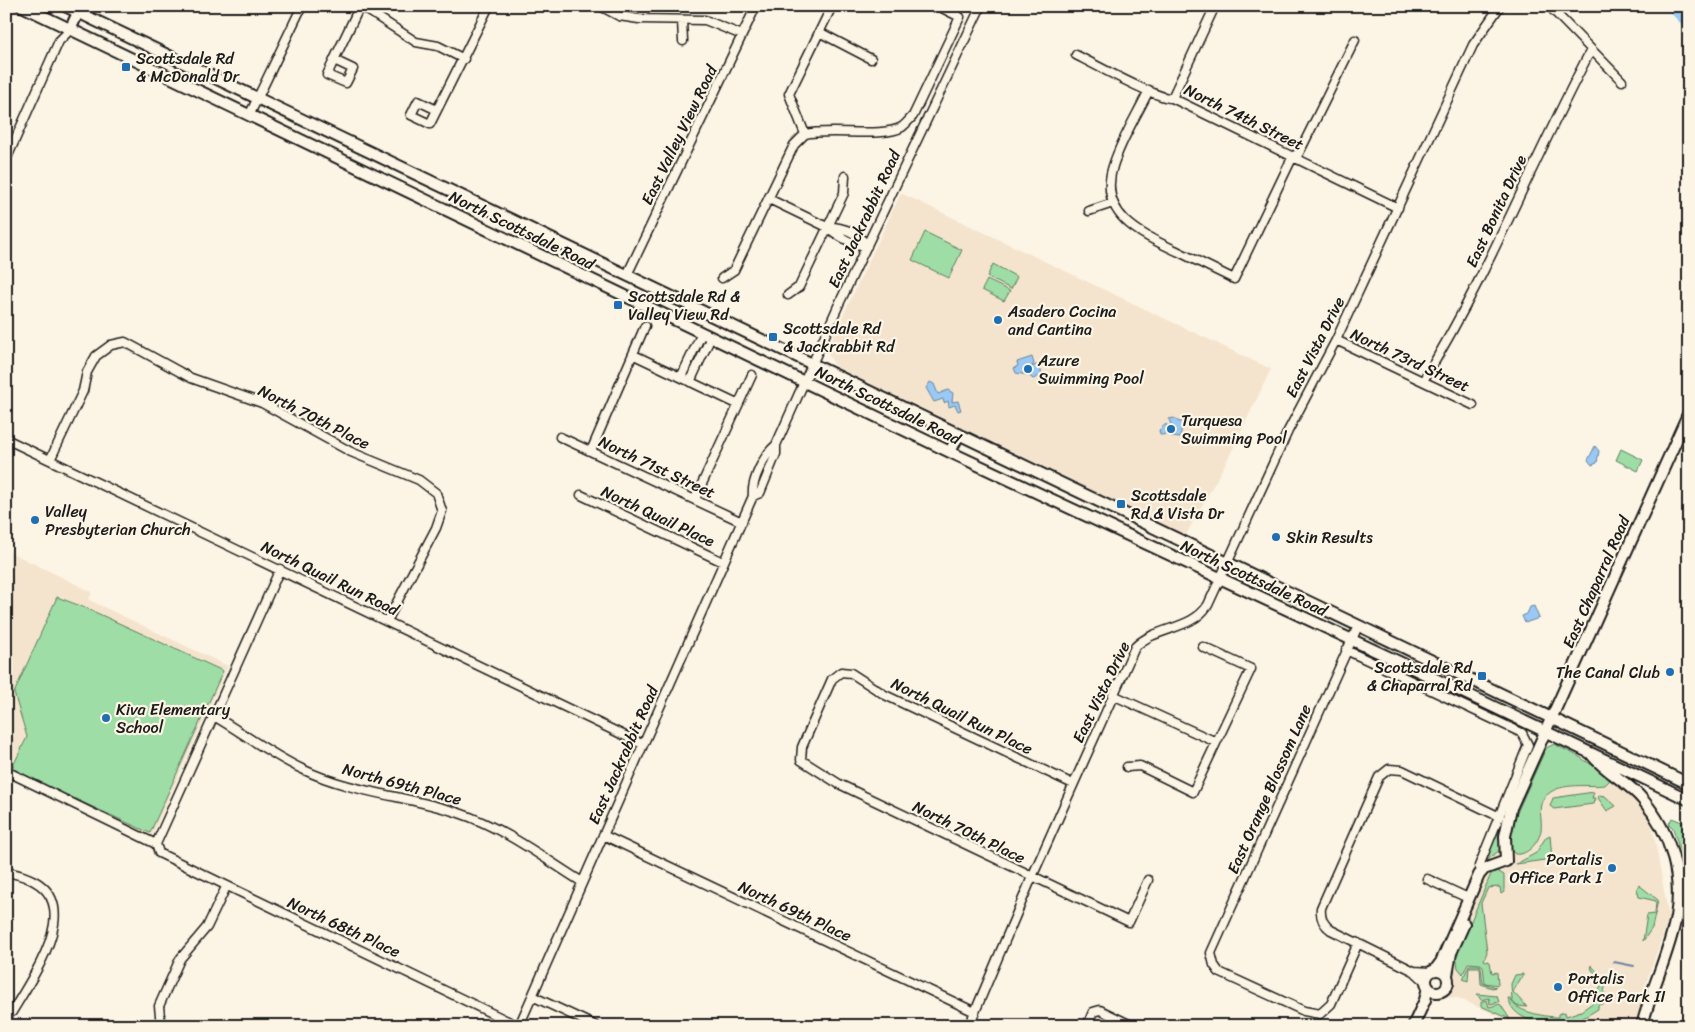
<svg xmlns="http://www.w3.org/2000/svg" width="1695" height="1032" font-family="Sriracha,sans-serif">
  <rect width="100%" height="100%" fill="#fcf5e5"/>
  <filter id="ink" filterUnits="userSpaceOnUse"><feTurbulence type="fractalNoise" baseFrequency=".02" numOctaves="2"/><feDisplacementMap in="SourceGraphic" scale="10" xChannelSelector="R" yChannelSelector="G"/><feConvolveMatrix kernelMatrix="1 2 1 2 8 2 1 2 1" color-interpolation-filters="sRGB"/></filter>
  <g filter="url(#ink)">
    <path fill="#f5e4cd" d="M 901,193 L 1271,369 L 1230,455 L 1186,535 L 836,367 L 826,351 Z
      M 6,550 L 92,592 L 89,600 L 228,666 L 151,838 L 6,769 Z
      M 1554,744 L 1615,780 L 1633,795 L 1647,810 L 1653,829 L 1669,918 L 1644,989 L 1636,1026 L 1520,1026 L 1458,998 L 1438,997 L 1446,992 L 1451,982 L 1449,973 L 1441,967 L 1527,752 L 1543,754 L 1549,745 Z"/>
    <path fill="#9edda5" stroke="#5d7c60" d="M 925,232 L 962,250 L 949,278 L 912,260 Z
      M 993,264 L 1017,277 L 1011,289 L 987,277 Z
      M 987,280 L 1010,291 L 1004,301 L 982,290 Z
      M 1621,449 L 1643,460 L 1638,471 L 1616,460 Z
      M 57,597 L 86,608 L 223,671 L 150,833 L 11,770 L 27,737 L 14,693 Z
      M 1531,742 L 1532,744 L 1503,819 L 1500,850 L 1483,863 Z
      M 1554,744 L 1578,756 L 1612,778 L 1605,785 C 1588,787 1562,782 1548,794 C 1535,804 1543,816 1541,830 C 1539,842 1528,856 1515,854 L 1510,849 L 1511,826 L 1546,748 Z
      M 1594,792 L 1592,798 L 1595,798 L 1593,804 L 1554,809 L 1550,806 L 1553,798 Z
      M 1599,795 L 1605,796 L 1616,806 L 1607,811 L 1598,798 Z
      M 1672,818 L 1689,825 L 1689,867 L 1684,865 L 1673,828 L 1669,824 Z
      M 1550,835 L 1552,859 L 1516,864 L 1536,853 L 1546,837 Z
      M 1497,871 L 1504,875 L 1504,892 L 1501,894 L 1500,887 L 1488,888 L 1481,903 L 1487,952 L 1484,960 L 1490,962 L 1492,973 L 1497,972 L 1498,985 L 1485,983 L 1483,966 L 1480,964 L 1468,963 L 1463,974 L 1458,968 L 1456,956 L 1491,874 Z
      M 1639,885 L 1658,900 L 1652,928 L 1643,941 L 1647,915 L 1655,914 L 1656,901 L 1639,897 L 1637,889 Z
      M 1469,965 L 1480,965 L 1481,967 L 1483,983 L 1496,987 L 1492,988 L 1481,984 L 1480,967 L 1469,967 L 1468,981 L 1463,979 Z
      M 1591,965 L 1601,976 L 1607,979 L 1604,992 L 1606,1003 L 1598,1005 L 1598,1009 C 1590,1014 1582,1019 1573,1022 C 1552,1028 1513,1023 1508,998 L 1510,998 C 1512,1011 1545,1017 1558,1017 L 1558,1014 L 1565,1012 L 1566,1016 L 1581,1011 L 1594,1002 L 1593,998 L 1604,983 L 1592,970 Z
      M 1523,974 L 1523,977 L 1521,978 L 1513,992 L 1527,1007 L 1517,1006 L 1512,1001 L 1511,984 L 1515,975 Z
      M 1477,994 L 1497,996 L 1499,1002 L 1490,1004 L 1489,998 L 1481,1000 Z
      M 1487,1000 L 1489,1007 L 1500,1004 L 1510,1019 L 1481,1006 L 1481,1002 Z"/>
    <path fill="#9ac9f5" stroke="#68849e" d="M 1032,357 L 1034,364 L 1031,367 L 1039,364 L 1042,375 L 1033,379 L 1028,375 L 1016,373 L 1014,368 L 1018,366 L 1017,362 Z
      M 930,382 L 934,384 L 938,394 L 948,390 L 953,393 L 952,402 L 958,401 L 961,410 L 958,411 L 955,405 L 949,407 L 948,401 L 944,403 L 943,399 L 934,402 L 926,388 Z
      M 1174,418 L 1179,422 L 1183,421 L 1180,438 L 1172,437 L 1171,434 L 1160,435 L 1159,430 L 1166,424 L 1167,426 L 1171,425 L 1169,419 Z
      M 1595,446 L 1599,451 L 1597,463 L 1592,465 L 1588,460 Z
      M 1534,606 L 1539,618 L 1525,623 L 1522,616 L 1527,614 L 1530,607 Z"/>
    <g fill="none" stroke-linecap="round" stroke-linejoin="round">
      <path stroke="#68849e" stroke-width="2" d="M 1614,962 L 1634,966"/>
      <path stroke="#9ac9f5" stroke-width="7" d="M 1669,6 L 1689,27"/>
      <g stroke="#1c1c1c" stroke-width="11">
        <path id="minor" d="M 361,6 L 416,42 L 438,46 L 464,59
          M 600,6 L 619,16 L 639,19 L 705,20 L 742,35
          M 1549,6 L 1622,81
          M 682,20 L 683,41
          M 819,32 L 871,59
          M 1076,55 C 1092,63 1159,100 1172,98 L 1398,208
          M 334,60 L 353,69 L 346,83 L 327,75 Z
          M 334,60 L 360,6
          M 1149,90 C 1137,115 1121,140 1113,166 C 1097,216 1143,235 1179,252 C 1197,261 1216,270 1234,279 L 1293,156 L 1299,153 L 1355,40
          M 1172,98 L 1215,6
          M 437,110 L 418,101 L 411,115 L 430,124 L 489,6
          M 249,116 L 302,6
          M 805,134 C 829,128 884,138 902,127 C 906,124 910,119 913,116 L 960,17 L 938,6
          M 805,134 L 789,94 L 832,6
          M 6,160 L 59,41 L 70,30
          M 769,199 L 827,227 C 838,236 853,245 867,246
          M 1089,211 L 1113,203
          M 827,227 C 842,226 859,233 867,246
          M 627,275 L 756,6
          M 722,278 L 734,270 L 794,145 L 805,134
          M 788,295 L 799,287 L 844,193 L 845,176
          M 1336,340 L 1473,405
          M 634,355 L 737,404
          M 681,377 L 702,333
          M 1423,381 C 1488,276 1533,159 1591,50
          M 690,382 L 711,337
          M 560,437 L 742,522
          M 6,439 L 642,744
          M 591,451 L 645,326
          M 50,460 L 83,391 L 87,372 L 96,356 L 111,345 L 125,342 L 191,378 L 262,403 L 351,452 L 419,480 L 436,493 L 442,511 L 436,528 L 387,621
          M 581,495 L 723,562
          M 753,496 L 760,493 L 776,454 L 776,445
          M 695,499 L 752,375
          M 280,569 L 156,844 L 159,853 L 518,1026
          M 1346,650 L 1522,733 L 1528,745 L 1479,866 L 1482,872
          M 1113,695 L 1216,742
          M 214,716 C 243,733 272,755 302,769 C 352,793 408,796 459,813 C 504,828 542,857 582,882
          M 1127,767 L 1140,766 L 1193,792 L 1251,669 L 1203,647
          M 6,771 L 156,844
          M 1073,784 L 885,695 L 851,673 L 841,672 L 832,679 L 802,747 L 801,760 L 839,784 L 1129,922 L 1148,880
          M 603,835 L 975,1012
          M 6,872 C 95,887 40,965 12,1012 L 6,1016
          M 1427,879 L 1468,898
          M 1358,943 L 1331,1004 L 1320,1014 L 1304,1011 L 1219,972 L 1214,965 L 1211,953 L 1358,626
          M 1414,971 L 1431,972
          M 1426,982 L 1414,971 L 1331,930 C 1323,924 1320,918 1321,908 L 1379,777 L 1389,769 L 1402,770 L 1500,817
          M 532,996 L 596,1026
          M 161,1026 L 159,1006 L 180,959 L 207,927 L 226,887
          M 519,1026 L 753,496 C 751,481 764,455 776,445 L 839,304 L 981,6
          M 969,1026 L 1032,877 L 1135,647 C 1156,626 1191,631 1208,605 L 1288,431 L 1336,340 L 1473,45 L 1500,6
          M 1087,1026 L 1093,1012 L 1100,1010 L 1133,1026"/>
      </g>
      <g stroke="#1c1c1c" stroke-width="14">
        <path id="major" d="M 22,6 L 950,452 L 1410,667 L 1689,800
          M 65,6 L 1689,784
          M 70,30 L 81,6
          M 950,452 L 959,434
          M 1592,755 C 1606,773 1629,782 1643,800 C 1670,831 1683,876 1676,917 C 1669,954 1651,989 1642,1026
          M 1435,970 L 1441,962 L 1479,875 L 1484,869 L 1506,861 L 1505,836 L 1511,808 L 1689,412
          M1426 981a11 11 0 1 1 22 0a11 11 0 1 1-22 0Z
          M 1447,975 L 1451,953 L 1464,924
          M 1413,1026 L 1425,1000 L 1428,987"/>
      </g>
      <use href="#minor" stroke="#fcf5e5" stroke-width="8"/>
      <use href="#major" stroke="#fcf5e5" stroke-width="10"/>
    </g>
  </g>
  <g fill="#1f6fb2" stroke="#fcf5e5" stroke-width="2">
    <rect x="121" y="62" width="10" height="10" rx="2.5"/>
    <rect x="613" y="300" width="10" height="10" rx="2.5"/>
    <circle cx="998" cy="320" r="5"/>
    <rect x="768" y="332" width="10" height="10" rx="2.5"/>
    <circle cx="1028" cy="369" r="5"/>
    <circle cx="1171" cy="429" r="5"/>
    <rect x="1116" y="499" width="10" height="10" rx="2.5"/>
    <circle cx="35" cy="520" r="5"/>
    <circle cx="1276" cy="537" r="5"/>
    <circle cx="1670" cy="672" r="5"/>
    <rect x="1477" y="671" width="10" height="10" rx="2.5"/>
    <circle cx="106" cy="718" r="5"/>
    <circle cx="1612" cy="868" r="5"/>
    <circle cx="1558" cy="987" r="5"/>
  </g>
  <g text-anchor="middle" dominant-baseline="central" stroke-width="4.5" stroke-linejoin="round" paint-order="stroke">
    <g font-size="16" fill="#1c1c1c" stroke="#fcf5e5" text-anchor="start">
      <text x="136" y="58">Scottsdale Rd<tspan x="136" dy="18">&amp; McDonald Dr</tspan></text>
      <text x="628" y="296">Scottsdale Rd &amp;<tspan x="628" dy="18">Valley View Rd</tspan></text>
      <text x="1008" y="311">Asadero Cocina<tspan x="1008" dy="18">and Cantina</tspan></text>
      <text x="783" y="328">Scottsdale Rd<tspan x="783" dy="18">&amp; Jackrabbit Rd</tspan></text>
      <text x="1038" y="360">Azure<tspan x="1038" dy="18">Swimming Pool</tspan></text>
      <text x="1181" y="420">Turquesa<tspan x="1181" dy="18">Swimming Pool</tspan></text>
      <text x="1131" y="495">Scottsdale<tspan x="1131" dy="18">Rd &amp; Vista Dr</tspan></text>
      <text x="45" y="511">Valley<tspan x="45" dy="18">Presbyterian Church</tspan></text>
      <text x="1286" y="537">Skin Results</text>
      <text x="1472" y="667" text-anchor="end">Scottsdale Rd<tspan x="1472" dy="18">&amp; Chaparral Rd</tspan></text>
      <text x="1660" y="672" text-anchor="end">The Canal Club</text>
      <text x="116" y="709">Kiva Elementary<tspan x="116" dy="18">School</tspan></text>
      <text x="1602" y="859" text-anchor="end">Portalis<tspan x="1602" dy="18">Office Park I</tspan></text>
      <text x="1568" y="978">Portalis<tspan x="1568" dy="18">Office Park II</tspan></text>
    </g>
    <g font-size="16" fill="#1c1c1c" stroke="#fcf5e5">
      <text transform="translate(1244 117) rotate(26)">North 74th Street</text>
      <text transform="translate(679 135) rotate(-64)">East Valley View Road</text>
      <text transform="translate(1496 211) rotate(-65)">East Bonita Drive</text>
      <text transform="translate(864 219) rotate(-65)">East Jackrabbit Road</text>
      <text transform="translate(522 230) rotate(26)">North Scottsdale Road</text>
      <text transform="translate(1315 347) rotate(-63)">East Vista Drive</text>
      <text transform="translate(1410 360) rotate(25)">North 73rd Street</text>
      <text transform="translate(888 405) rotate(26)">North Scottsdale Road</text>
      <text transform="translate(314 417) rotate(27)">North 70th Place</text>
      <text transform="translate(657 467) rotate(25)">North 71st Street</text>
      <text transform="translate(658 516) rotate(25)">North Quail Place</text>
      <text transform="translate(330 578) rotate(26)">North Quail Run Road</text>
      <text transform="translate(1254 578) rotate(25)">North Scottsdale Road</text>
      <text transform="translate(1596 582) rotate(-66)">East Chaparral Road</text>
      <text transform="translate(1101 692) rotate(-64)">East Vista Drive</text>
      <text transform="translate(962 716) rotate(26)">North Quail Run Place</text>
      <text transform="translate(623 755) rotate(-66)">East Jackrabbit Road</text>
      <text transform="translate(402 784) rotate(15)">North 69th Place</text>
      <text transform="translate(1269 789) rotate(-66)">East Orange Blossom Lane</text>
      <text transform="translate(969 832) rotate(26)">North 70th Place</text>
      <text transform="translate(795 911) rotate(25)">North 69th Place</text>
      <text transform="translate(344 927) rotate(25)">North 68th Place</text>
    </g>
  </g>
  <rect width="1695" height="1032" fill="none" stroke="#fcf5e5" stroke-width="25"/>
  <rect x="12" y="12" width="1670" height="1007" fill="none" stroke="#1c1c1c" stroke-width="2" filter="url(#ink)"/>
</svg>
